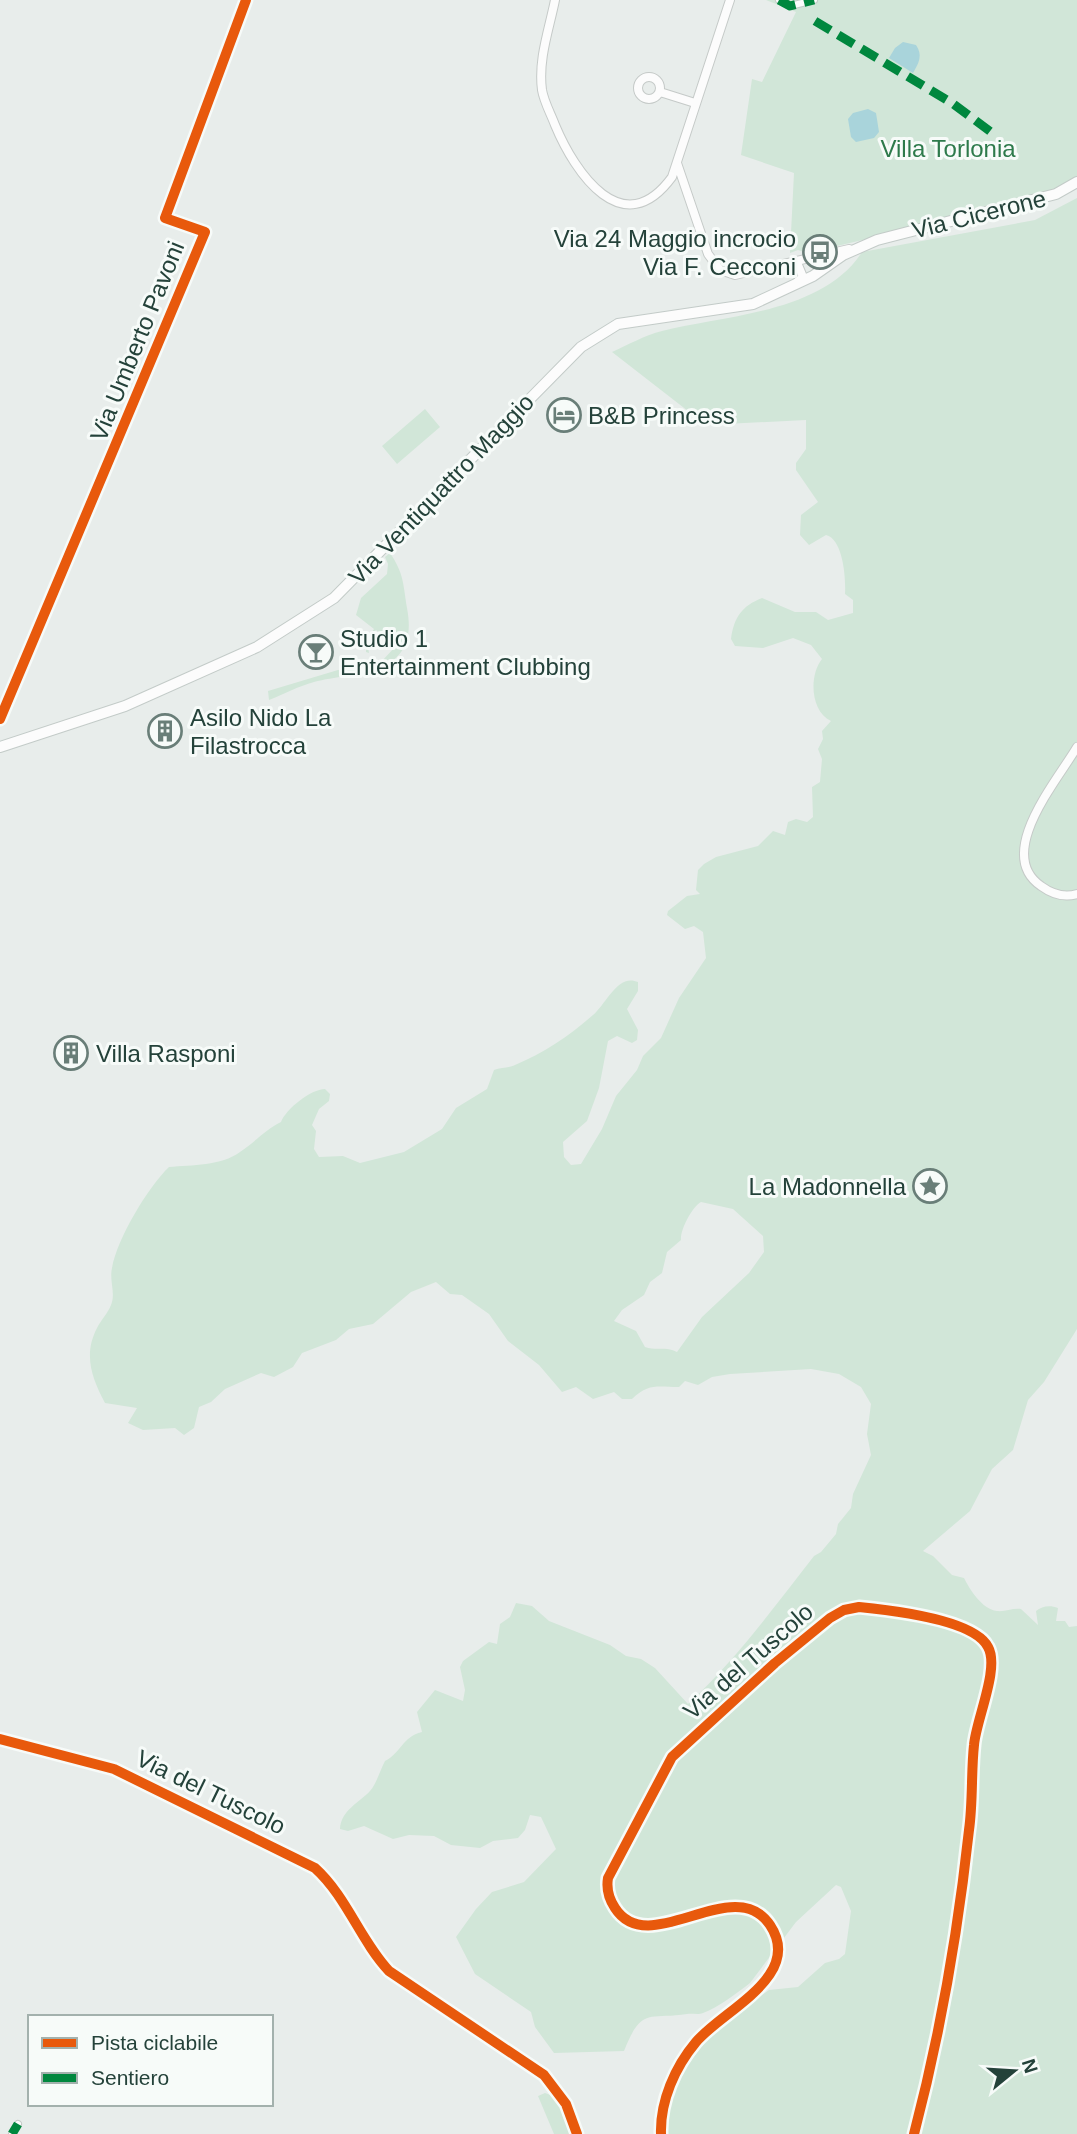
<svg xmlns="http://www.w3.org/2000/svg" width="1077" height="2134" font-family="Helvetica,sans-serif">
  <rect width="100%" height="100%" fill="#e8edeb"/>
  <path fill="#d1e6d8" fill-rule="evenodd" d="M 766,0 L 1077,0 L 1077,177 L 1057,191 L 995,209 L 807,253 L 798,250 L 790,253 L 794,173 L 741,155 L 752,79 L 762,82 L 796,12 Z
    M 1077,198 L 1077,1329 L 1044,1382 L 1028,1400 L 1013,1450 L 992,1469 L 970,1511 L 923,1551 L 933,1556 L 952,1575 L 964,1578 C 970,1590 982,1609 997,1611 C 1005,1612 1012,1608 1021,1609 L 1038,1625 L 1036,1611 C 1042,1606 1050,1605 1058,1608 L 1056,1621 L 1065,1621 L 1069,1627 L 1077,1626 L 1077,2134 L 664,2134 C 667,2080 700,2047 735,2010 L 741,2010 L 769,1990 L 798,1987 L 825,1963 L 839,1959 L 845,1954 L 851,1911 L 841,1887 L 836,1885 L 796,1922 L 750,1983 C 737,1993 719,2007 703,2013 C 698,2015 692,2013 687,2014 C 648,2020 642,2006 624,2051 L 554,2053 L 535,2027 L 531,2012 L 475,1974 L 456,1937 L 476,1909 L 492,1892 L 524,1882 L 556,1849 L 541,1817 L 530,1815 L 525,1830 L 518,1838 L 493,1841 L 480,1848 L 451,1845 L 434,1836 L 409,1835 L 393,1839 L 364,1826 L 348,1831 L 340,1829 C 341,1810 359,1803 370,1791 C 377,1783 380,1770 385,1761 C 401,1753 402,1737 422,1732 L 417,1712 L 435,1690 L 463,1701 L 465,1690 L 460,1667 L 463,1661 L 489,1642 L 497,1644 L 500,1624 L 510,1617 L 516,1603 L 532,1606 L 549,1621 L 610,1645 L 626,1656 L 641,1659 L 655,1668 L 688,1704 C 736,1660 774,1607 814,1556 L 821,1552 L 836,1534 L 838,1524 L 851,1508 L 853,1494 L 871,1455 L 867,1434 L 871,1404 L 861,1387 L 839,1374 L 811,1369 L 730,1374 L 712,1377 L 698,1385 L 685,1381 L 679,1387 C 657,1387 649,1383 632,1399 L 622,1399 L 614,1392 L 593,1399 L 576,1387 L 562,1392 L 539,1365 L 508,1341 L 489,1314 L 462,1295 L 450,1294 L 436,1282 L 411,1292 L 373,1324 L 349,1329 L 336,1340 L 302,1353 L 293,1367 L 274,1377 L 261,1373 L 225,1389 L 211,1402 L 199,1407 L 194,1428 L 184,1435 L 175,1428 L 143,1430 L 128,1423 L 137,1408 L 105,1403 C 92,1378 83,1355 97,1328 C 101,1320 108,1313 111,1305 C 116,1293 109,1281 112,1268 C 117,1239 148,1187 169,1167 C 192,1165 221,1166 240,1152 C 255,1142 265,1130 281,1122 C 286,1109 311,1089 325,1089 L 330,1094 L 329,1101 L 319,1109 L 312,1125 L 316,1131 L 314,1149 L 319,1157 L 343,1156 L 360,1163 L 404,1152 L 442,1129 L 456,1108 L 487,1089 L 494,1070 C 501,1067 509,1068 515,1065 C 544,1053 569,1036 593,1015 C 606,1004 618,973 638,982 L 638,991 L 627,1009 L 638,1030 L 637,1040 L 632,1043 L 617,1036 L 608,1041 L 599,1088 L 587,1121 L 563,1142 L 564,1157 L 571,1165 L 581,1164 L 602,1129 L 616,1096 L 637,1070 L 643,1056 L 661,1038 L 679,998 L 706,958 L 703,932 L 694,926 L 685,929 L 667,915 L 668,911 L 687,896 L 700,894 L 696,890 L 698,870 L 704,864 L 716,857 L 758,846 L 773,831 L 785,835 L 788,822 L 796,819 L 807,822 L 813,817 L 812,787 L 820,782 L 822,759 L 818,749 L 823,739 L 822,731 L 831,721 C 810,711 809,675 822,659 L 811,645 L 793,638 L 763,648 L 735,646 L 731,639 C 734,617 742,606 762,598 L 795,612 L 816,612 L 828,620 L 853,613 L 853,600 L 845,594 C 846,578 843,539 826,535 L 809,545 L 800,535 L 801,515 L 818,502 L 796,470 L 796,463 L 806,449 L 806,420 L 706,425 L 612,352 C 628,345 645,335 662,331 C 726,315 823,313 862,252 L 1035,220 ZM 701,1202 L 733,1209 L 763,1236 L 764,1252 L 749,1273 L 702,1317 L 677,1352 C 666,1346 656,1351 645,1347 L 636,1331 L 614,1321 L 622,1310 L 644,1295 L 650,1282 L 662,1273 L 667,1252 L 681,1240 C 680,1230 692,1207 701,1202 Z
    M 425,409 L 440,427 L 397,464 L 382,446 Z
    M 390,553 C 404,574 403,583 407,608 C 420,676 360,671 314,682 C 299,686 284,694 269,700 L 268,691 L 338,670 L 365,667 L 381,662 L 395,647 L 376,630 L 367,641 L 369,653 L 366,652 L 366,641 L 374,629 L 356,615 L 361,598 L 387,574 L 388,564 L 385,557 Z
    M 545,2093 L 556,2097 L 571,2134 L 554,2134 L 538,2096 Z"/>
  <path fill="#a9d4db" d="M 903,42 L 916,45 C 923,55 919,63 913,73 L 889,58 L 895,48 Z
    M 868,109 L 876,113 L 879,132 L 874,138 L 856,142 L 851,137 L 848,119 L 853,113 Z"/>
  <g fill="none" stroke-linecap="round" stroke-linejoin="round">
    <g stroke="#c5cac8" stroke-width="8">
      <path id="pedestrian" d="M 779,0 L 790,6 L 814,0
        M 12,2134 L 18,2124"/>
    </g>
    <g stroke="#c5cac8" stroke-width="10">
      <path id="minor" d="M 555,0 C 549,30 538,59 542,90 C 544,102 551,114 555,125 C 575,173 623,244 672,177 L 730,0
        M638 88a11 11 0 1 1 22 0a11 11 0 1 1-22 0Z
        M 660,92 L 695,103
        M 677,163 L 708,254 L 720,270 L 735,275 L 849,249
        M 789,263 L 798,265 L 803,277 L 798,281
        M 0,719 L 205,232 L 165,218 L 246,0
        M 1077,747 C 1057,781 994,854 1041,886 C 1052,894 1064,898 1077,894"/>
    </g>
    <g stroke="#c5cac8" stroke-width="11">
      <path id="tertiary" d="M 0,1739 L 114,1769 L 315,1868 C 347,1897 360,1940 389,1971 L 544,2075 L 566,2104 L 577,2134
        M 661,2134 C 660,2101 675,2067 696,2042 C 723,2010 804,1976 770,1925 C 734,1871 649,1961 615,1908 C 609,1899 606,1890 608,1878 L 672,1757 L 775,1663 L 830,1618 L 844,1610 L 859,1607 C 889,1610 974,1619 988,1647 C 1000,1668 976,1720 974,1745 C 971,1773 973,1802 969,1830 C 958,1932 940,2035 914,2134"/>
    </g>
    <g stroke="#c3cbc8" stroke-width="12">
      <path id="secondary" d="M 0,747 L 125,706 L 257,647 L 334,598 L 581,347 L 618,324 L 753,304 L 813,276 L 843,255 L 877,240 L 1056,194 L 1077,182"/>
    </g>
    <use href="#pedestrian" stroke="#fcfcfc" stroke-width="6"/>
    <use href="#minor" stroke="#fcfcfc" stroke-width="8"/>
    <use href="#tertiary" stroke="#fcfcfc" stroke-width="10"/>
    <use href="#secondary" stroke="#fcfcfc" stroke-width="10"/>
    <path stroke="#00873e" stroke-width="9" stroke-dasharray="18 9" stroke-linecap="butt" d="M 779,0 L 790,6 L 814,0
      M 815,21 L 952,103 L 991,132
      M 12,2134 L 18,2124"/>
    <g stroke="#f7fbf9" stroke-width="15">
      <path id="cycleway" d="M 0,719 L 205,232 L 165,218 L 246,0
        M 0,1739 L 114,1769 L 315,1868 C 347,1897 360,1940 389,1971 L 544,2075 L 566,2104 L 577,2134
        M 661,2134 C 660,2101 675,2067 696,2042 C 723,2010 804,1976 770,1925 C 734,1871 649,1961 615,1908 C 609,1899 606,1890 608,1878 L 672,1757 L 775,1663 L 830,1618 L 844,1610 L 859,1607 C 889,1610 974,1619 988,1647 C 1000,1668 976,1720 974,1745 C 971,1773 973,1802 969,1830 C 958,1932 940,2035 914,2134"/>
    </g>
    <use href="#cycleway" stroke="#e8590c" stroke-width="10"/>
  </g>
  <defs>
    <g id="bus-ring" transform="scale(1.75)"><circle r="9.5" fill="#f7fbf9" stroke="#697e78" stroke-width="1.5"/><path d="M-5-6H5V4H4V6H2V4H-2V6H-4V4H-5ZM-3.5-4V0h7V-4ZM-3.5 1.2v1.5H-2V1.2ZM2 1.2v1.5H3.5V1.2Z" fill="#697e78"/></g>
    <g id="hotel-ring" transform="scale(1.75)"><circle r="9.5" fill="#f7fbf9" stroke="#697e78" stroke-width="1.5"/><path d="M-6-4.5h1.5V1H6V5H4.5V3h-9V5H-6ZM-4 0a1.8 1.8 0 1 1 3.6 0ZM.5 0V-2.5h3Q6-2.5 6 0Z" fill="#697e78"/></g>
    <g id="bar-ring" transform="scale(1.75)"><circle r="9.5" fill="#f7fbf9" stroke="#697e78" stroke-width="1.5"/><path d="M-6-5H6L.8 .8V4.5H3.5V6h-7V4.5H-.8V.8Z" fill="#697e78"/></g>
    <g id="building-ring" transform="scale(1.75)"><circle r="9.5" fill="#f7fbf9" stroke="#697e78" stroke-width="1.5"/><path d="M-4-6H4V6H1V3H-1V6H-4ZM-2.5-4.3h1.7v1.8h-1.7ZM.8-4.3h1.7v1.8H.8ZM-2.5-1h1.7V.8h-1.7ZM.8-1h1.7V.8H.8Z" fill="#697e78"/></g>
    <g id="sight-ring" transform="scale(1.75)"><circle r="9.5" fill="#f7fbf9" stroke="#697e78" stroke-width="1.5"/><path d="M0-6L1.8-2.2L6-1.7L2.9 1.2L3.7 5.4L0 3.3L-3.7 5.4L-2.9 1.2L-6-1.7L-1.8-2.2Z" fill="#697e78"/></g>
  </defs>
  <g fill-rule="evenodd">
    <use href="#bus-ring" x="820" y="252"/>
    <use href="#hotel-ring" x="564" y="415"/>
    <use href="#bar-ring" x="316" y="652"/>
    <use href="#building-ring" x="165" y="731"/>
    <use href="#building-ring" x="71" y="1053"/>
    <use href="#sight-ring" x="930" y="1186"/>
  </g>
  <g text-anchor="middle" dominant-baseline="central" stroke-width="6" stroke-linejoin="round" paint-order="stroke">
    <g font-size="24" fill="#2d7a4b" stroke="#f7fbf9">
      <text x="948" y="148">Villa Torlonia</text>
    </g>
    <g font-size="24" fill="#24423a" stroke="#f7fbf9">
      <text transform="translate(979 214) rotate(-14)">Via Cicerone</text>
      <text transform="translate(137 341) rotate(-68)">Via Umberto Pavoni</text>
      <text transform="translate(441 489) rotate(-46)">Via Ventiquattro Maggio</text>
      <text transform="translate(748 1661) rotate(-41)">Via del Tuscolo</text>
      <text transform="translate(211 1792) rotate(26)">Via del Tuscolo</text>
    </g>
    <g font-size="24" fill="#24423a" stroke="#f7fbf9" text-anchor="start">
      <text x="796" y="238" text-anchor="end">Via 24 Maggio incrocio<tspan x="796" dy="28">Via F. Cecconi</tspan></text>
      <text x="588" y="415">B&amp;B Princess</text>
      <text x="340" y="638">Studio 1<tspan x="340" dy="28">Entertainment Clubbing</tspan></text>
      <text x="190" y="717">Asilo Nido La<tspan x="190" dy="28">Filastrocca</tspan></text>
      <text x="96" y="1053">Villa Rasponi</text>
      <text x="906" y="1186" text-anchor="end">La Madonnella</text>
    </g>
  </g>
  <rect x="28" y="2015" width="245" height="91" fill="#f7fbf9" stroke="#a3b1ad" stroke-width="2"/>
  <rect x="42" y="2038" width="35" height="10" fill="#e8590c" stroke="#a3b1ad" stroke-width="2"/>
  <text x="91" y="2050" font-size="21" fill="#24423a">Pista ciclabile</text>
  <rect x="42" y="2073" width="35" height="10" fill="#00873e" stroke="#a3b1ad" stroke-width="2"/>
  <text x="91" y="2085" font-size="21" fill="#24423a">Sentiero</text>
  <g transform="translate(1014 2071) rotate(72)" stroke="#f7fbf9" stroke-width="5" paint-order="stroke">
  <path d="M0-5L12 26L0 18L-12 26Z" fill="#24423a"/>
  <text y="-10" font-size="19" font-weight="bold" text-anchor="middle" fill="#24423a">N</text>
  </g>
</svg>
